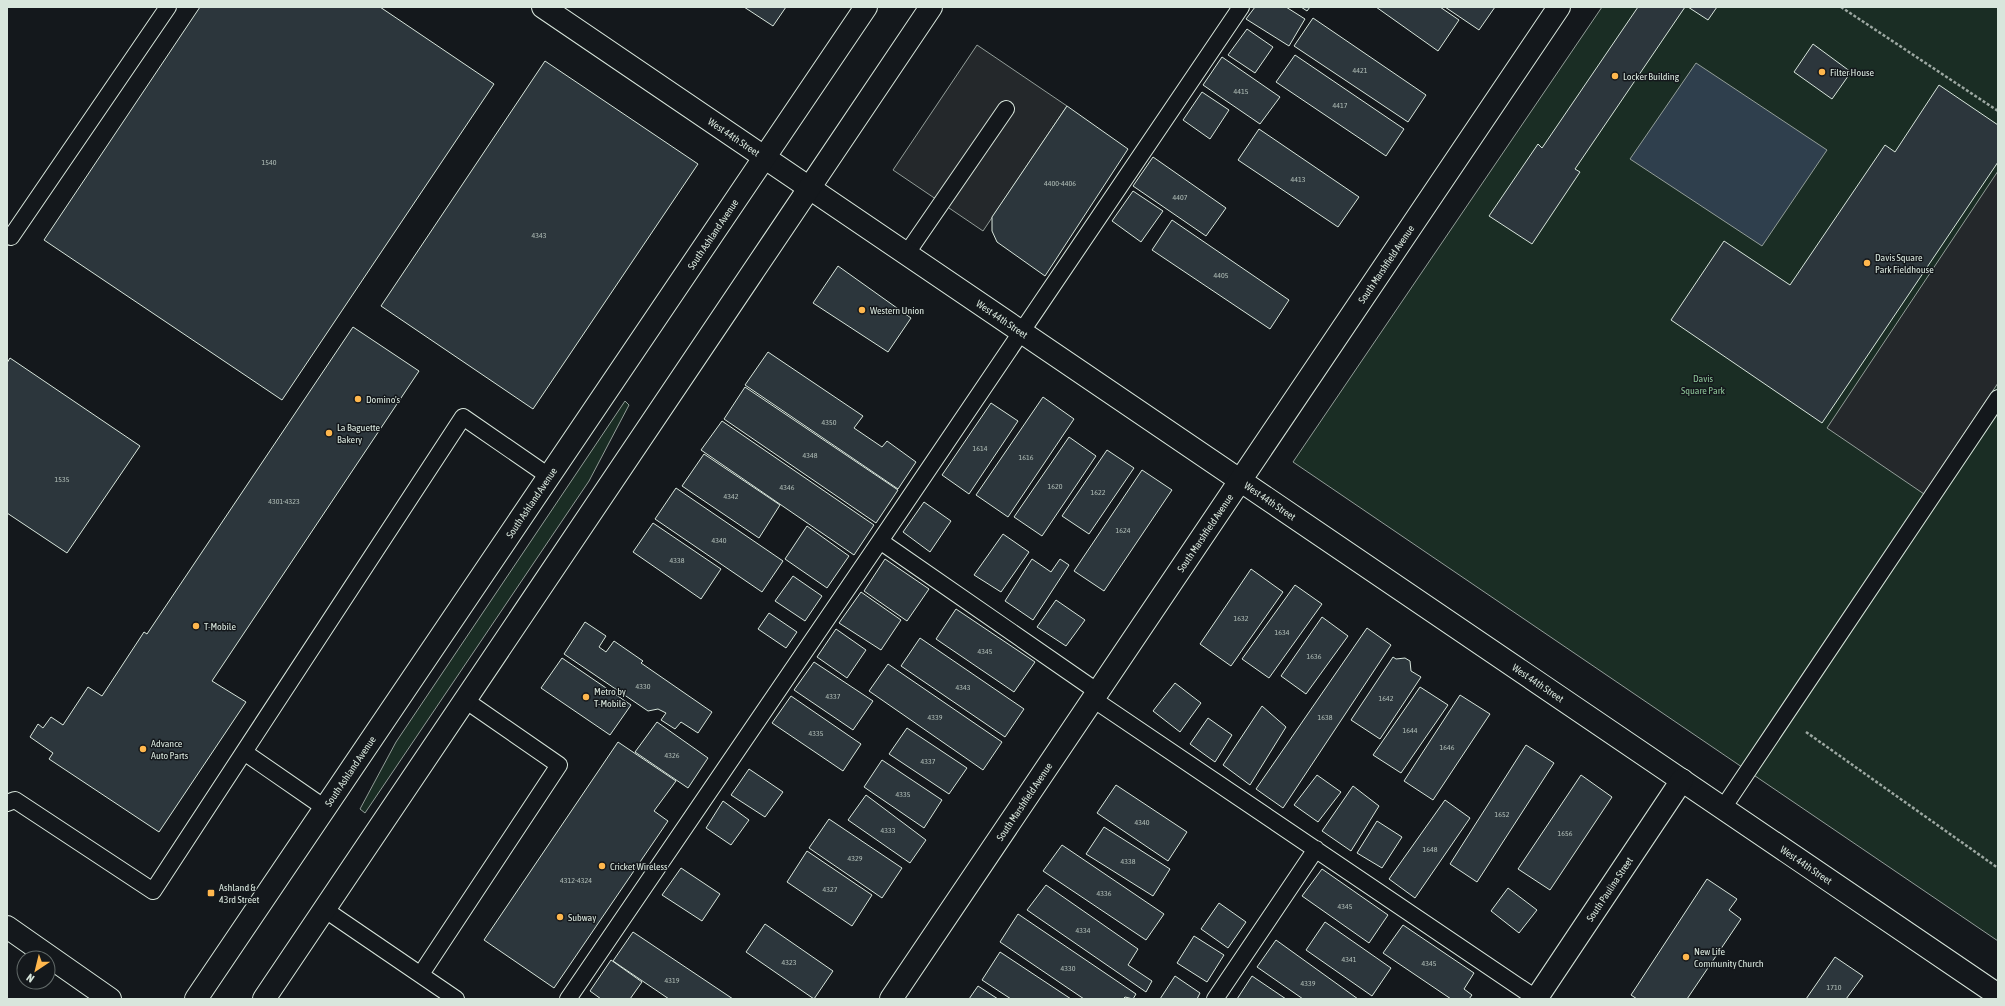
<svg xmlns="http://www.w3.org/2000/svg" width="2005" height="1006" font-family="'Asap Condensed',sans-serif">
  <rect width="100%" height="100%" fill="#14181c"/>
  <path fill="#1a2d24" stroke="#939e99" d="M 1602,7 L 1998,7 L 1998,941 L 1293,462 Z
    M 625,401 L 629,405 L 589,481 L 365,813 L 360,809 L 396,742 Z"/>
  <path fill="#24282b" stroke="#939e99" d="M 977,45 L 1067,106 L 983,231 L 893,170 Z
    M 1998,171 L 1998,383 L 1924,494 L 1827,428 Z"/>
  <path fill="#2f3f4d" stroke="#939e99" d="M 1696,63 L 1827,150 L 1762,246 L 1630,159 Z"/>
  <path fill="#2c363c" stroke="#d8e6dc" d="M 200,7 L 380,7 L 494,84 L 282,400 L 44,240 Z
    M 744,7 L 786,7 L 773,26 Z
    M 1255,7 L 1286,7 L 1305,19 L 1289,46 L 1246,19 Z
    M 1301,7 L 1310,7 L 1307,11 Z
    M 1376,7 L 1440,7 L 1459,20 L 1438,51 Z
    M 1445,7 L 1495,7 L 1479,30 Z
    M 1638,7 L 1685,7 L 1575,169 L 1580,172 L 1532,244 L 1489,216 L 1538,144 L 1542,148 Z
    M 1688,7 L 1717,7 L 1708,20 Z
    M 1313,18 L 1426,95 L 1408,122 L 1294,46 Z
    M 1247,29 L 1273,47 L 1255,73 L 1228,55 Z
    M 1813,44 L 1851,72 L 1832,99 L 1794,72 Z
    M 1295,55 L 1404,129 L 1386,156 L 1276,82 Z
    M 1222,57 L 1280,97 L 1260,124 L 1203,85 Z
    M 545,61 L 698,164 L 533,409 L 381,306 Z
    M 1939,85 L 1998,125 L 1998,162 L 1822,423 L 1671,320 L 1724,241 L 1790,285 L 1885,145 L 1895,152 Z
    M 1202,92 L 1229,110 L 1210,139 L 1183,120 Z
    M 1067,106 L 1128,149 L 1045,276 L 997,242 L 992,231 L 992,217 Z
    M 1259,129 L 1359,197 L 1338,227 L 1238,160 Z
    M 1153,157 L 1226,208 L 1206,236 L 1133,186 Z
    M 1133,191 L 1163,211 L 1141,242 L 1112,221 Z
    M 1172,220 L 1289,300 L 1270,329 L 1152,250 Z
    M 838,266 L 911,318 L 888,352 L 813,303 Z
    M 353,327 L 419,371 L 212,681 L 246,702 L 159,832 L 49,759 L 53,753 L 30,737 L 38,724 L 43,728 L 51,717 L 63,725 L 88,687 L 102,696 L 144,632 L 147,634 Z
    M 768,352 L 863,416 L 854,428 L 882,447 L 887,441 L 916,462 L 898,489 L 745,385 Z
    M 10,358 L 140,446 L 67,553 L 7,513 L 7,363 Z
    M 745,387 L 898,490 L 876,523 L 724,419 Z
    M 1043,397 L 1074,419 L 1008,517 L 976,495 Z
    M 991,403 L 1018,421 L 969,494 L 942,475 Z
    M 722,421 L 874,525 L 854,555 L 701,450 Z
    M 1069,437 L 1096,456 L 1042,536 L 1014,517 Z
    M 1107,450 L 1134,468 L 1089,534 L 1062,516 Z
    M 704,454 L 780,505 L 759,538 L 682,486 Z
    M 1142,470 L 1172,490 L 1104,591 L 1074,571 Z
    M 676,488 L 783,561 L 762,592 L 655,519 Z
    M 924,502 L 951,521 L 930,552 L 903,532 Z
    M 653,523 L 721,569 L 701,599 L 633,552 Z
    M 807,526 L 849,556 L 827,588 L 785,559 Z
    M 1003,534 L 1029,552 L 1001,592 L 974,575 Z
    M 885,559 L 929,589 L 907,621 L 864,591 Z
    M 1032,559 L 1051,572 L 1060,559 L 1069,565 L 1033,620 L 1005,601 Z
    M 1251,569 L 1283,592 L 1231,666 L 1200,644 Z
    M 793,576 L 822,596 L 805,621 L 775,601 Z
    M 1295,585 L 1322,604 L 1269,678 L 1242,659 Z
    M 861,592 L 901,620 L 881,650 L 839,623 Z
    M 1056,600 L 1085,620 L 1066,646 L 1037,627 Z
    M 956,609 L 1035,662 L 1014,692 L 936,639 Z
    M 769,613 L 797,632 L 786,648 L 758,629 Z
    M 1322,617 L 1348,636 L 1306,694 L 1281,676 Z
    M 585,622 L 606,636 L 599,647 L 606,652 L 614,641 L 643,661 L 641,663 L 712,712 L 698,733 L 681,722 L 675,729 L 661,720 L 666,713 L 658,709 L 648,711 L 564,654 Z
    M 1367,628 L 1391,645 L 1283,808 L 1256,789 Z
    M 836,629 L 866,650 L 847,678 L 817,657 Z
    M 920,638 L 1024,709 L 1005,737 L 901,666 Z
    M 1393,657 L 1396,659 L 1405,658 L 1410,661 L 1411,671 L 1421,677 L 1380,739 L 1351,720 Z
    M 562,658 L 631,705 L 610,735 L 541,688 Z
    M 814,662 L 873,701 L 853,730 L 794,690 Z
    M 888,664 L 1002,742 L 983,770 L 869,691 Z
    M 1175,683 L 1201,703 L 1180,732 L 1153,711 Z
    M 1420,687 L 1448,705 L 1401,773 L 1373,755 Z
    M 1460,695 L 1490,714 L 1433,800 L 1404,781 Z
    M 791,696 L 861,744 L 843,771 L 772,723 Z
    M 1262,706 L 1286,727 L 1250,785 L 1223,765 Z
    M 1208,718 L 1232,735 L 1215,762 L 1190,744 Z
    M 657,722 L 708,758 L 688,788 L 635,752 Z
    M 907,728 L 967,768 L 949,794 L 889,754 Z
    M 618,742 L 676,781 L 654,811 L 668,821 L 554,988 L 484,940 Z
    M 1526,745 L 1554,763 L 1477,882 L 1450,864 Z
    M 882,760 L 942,800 L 924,828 L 864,787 Z
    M 749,769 L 783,792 L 765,817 L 731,795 Z
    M 1317,775 L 1341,792 L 1318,822 L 1294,805 Z
    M 1581,775 L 1612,797 L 1550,890 L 1518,869 Z
    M 1116,785 L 1187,832 L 1168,861 L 1097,813 Z
    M 1353,786 L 1379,806 L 1351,851 L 1322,831 Z
    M 866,795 L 926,840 L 910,863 L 848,820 Z
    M 1445,800 L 1470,818 L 1415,898 L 1389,879 Z
    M 723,801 L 749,820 L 731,845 L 706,828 Z
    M 829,819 L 902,868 L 882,898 L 809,848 Z
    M 1377,821 L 1402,837 L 1382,868 L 1357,853 Z
    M 1104,827 L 1170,869 L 1153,896 L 1086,854 Z
    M 1062,845 L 1164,914 L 1146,940 L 1043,871 Z
    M 807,851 L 872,895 L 852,926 L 787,882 Z
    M 681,868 L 720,894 L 702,921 L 662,895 Z
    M 1322,869 L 1388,915 L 1369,943 L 1302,896 Z
    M 1707,879 L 1737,899 L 1729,910 L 1741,919 L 1687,999 L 1637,999 L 1631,995 Z
    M 1046,885 L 1138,949 L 1128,965 L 1152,981 L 1146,992 L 1027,910 Z
    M 1508,888 L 1537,910 L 1519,933 L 1491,911 Z
    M 1219,903 L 1246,922 L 1228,948 L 1201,929 Z
    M 1018,914 L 1136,994 L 1133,999 L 1125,997 L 1123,999 L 1084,999 L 1000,942 Z
    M 1325,922 L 1391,968 L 1372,996 L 1306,950 Z
    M 765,924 L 833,971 L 814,999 L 746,952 Z
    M 1403,925 L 1474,973 L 1464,989 L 1472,995 L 1469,999 L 1451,999 L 1383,953 Z
    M 633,932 L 733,999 L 669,999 L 613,961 Z
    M 1194,936 L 1224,955 L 1207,982 L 1177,963 Z
    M 1276,940 L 1358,999 L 1303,999 L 1257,967 Z
    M 1000,952 L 1071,999 L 1011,999 L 982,980 Z
    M 1835,957 L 1863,976 L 1846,999 L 1806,999 Z
    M 611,960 L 642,982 L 630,999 L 601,999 L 590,991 Z
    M 1175,976 L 1200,993 L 1197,999 L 1160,999 Z
    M 1252,976 L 1286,999 L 1237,999 Z
    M 978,986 L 998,999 L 969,999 Z"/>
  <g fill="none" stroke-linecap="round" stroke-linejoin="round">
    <g stroke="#d8e6dc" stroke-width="18">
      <path id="lane" d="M 11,237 L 168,7
        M 907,253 L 1006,109
        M 880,541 L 1098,692
        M 1093,699 L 1537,999
        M 244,752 L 325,808
        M 7,803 L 15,800 L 153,891 L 463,417 L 550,477
        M 1723,808 L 1998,398
        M 324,909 L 456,999
        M 421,974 L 559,765 L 465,700
        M 568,999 L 880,541 L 1241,7
        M 1215,999 L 1316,849"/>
    </g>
    <g stroke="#d8e6dc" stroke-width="24">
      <g id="street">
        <path id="s1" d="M 543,7 L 1998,995"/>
        <path id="s2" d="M 891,999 L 1559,7"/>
        <path id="s3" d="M 1536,999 L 1682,780"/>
      </g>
    </g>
    <g stroke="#d8e6dc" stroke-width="24">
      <g id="secondary">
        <path d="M 7,927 L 110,999"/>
        <path id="s4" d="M 196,999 L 866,7"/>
        <path d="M 264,999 L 931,7"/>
      </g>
    </g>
    <path stroke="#9da8a2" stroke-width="2.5" stroke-dasharray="3 2" stroke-linecap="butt" d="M 1841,7 L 1998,111
      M 1806,732 L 1998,868"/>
    <use href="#lane" stroke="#14181c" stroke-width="16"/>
    <use href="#street" stroke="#14181c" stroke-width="22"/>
    <use href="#secondary" stroke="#14181c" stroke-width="22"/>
  </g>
  <g fill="#ffb74d" stroke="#14181c" stroke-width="1.5">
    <circle cx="1822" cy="72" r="4"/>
    <circle cx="1615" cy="76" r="4"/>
    <circle cx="1867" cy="263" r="4"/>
    <circle cx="862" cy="310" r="4"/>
    <circle cx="358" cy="399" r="4"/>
    <circle cx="329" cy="433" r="4"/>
    <circle cx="196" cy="626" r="4"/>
    <circle cx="586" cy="697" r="4"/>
    <circle cx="143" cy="749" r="4"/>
    <circle cx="602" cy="866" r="4"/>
    <rect x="207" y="889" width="8" height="8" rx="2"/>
    <circle cx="560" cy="917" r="4"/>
    <circle cx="1686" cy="957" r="4"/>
  </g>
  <g text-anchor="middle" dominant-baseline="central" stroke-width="3" stroke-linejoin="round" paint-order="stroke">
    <g font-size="8" fill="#adbab4">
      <text x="1360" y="70">4421</text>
      <text x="1241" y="91">4415</text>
      <text x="1340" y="105">4417</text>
      <text x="269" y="162">1540</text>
      <text x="1298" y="179">4413</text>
      <text x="1060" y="183">4400-4406</text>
      <text x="1180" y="197">4407</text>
      <text x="539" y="235">4343</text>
      <text x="1221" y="275">4405</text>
      <text x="829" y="422">4350</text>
      <text x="980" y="448">1614</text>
      <text x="810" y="455">4348</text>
      <text x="1026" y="457">1616</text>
      <text x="62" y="479">1535</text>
      <text x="1055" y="486">1620</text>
      <text x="787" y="487">4346</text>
      <text x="1098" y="492">1622</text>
      <text x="731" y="496">4342</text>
      <text x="284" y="501">4301-4323</text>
      <text x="1123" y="530">1624</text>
      <text x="719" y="540">4340</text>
      <text x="677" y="560">4338</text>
      <text x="1241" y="618">1632</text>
      <text x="1282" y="632">1634</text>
      <text x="985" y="651">4345</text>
      <text x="1314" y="656">1636</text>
      <text x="643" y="686">4330</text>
      <text x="963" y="687">4343</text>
      <text x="833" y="696">4337</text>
      <text x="1386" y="698">1642</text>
      <text x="935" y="717">4339</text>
      <text x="1325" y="717">1638</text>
      <text x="1410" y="730">1644</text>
      <text x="816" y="733">4335</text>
      <text x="1447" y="747">1646</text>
      <text x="672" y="755">4326</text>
      <text x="928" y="761">4337</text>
      <text x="903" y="794">4335</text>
      <text x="1502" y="814">1652</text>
      <text x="1142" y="822">4340</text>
      <text x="888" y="830">4333</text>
      <text x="1565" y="833">1656</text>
      <text x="1430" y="849">1648</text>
      <text x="855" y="858">4329</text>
      <text x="1128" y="861">4338</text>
      <text x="576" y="880">4312-4324</text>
      <text x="830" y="889">4327</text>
      <text x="1104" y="893">4336</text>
      <text x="1345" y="906">4345</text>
      <text x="1083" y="930">4334</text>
      <text x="1349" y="959">4341</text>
      <text x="789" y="962">4323</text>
      <text x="1429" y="963">4345</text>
      <text x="1068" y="968">4330</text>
      <text x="672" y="980">4319</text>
      <text x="1308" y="983">4339</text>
      <text x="1834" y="987">1710</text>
    </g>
    <g font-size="10" fill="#d8e6dc" stroke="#14181c" text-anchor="start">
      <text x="1830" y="72">Filter House</text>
      <text x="1623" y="76">Locker Building</text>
      <text x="1875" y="257">Davis Square<tspan x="1875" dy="12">Park Fieldhouse</tspan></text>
      <text x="870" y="310">Western Union</text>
      <text x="366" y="399">Domino's</text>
      <text x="337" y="427">La Baguette<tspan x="337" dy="12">Bakery</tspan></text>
      <text x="204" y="626">T-Mobile</text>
      <text x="594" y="691">Metro by<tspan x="594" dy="12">T-Mobile</tspan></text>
      <text x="151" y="743">Advance<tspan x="151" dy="12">Auto Parts</tspan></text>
      <text x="610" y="866">Cricket Wireless</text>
      <text x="219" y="887">Ashland &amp;<tspan x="219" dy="12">43rd Street</tspan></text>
      <text x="568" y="917">Subway</text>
      <text x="1694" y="951">New Life<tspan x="1694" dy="12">Community Church</tspan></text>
    </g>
    <g font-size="10" fill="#d8e6dc" stroke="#14181c">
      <text stroke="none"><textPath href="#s1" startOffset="231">West 44th Street</textPath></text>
      <text stroke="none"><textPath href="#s4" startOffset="923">South Ashland Avenue</textPath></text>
      <text stroke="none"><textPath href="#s2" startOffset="886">South Marshfield Avenue</textPath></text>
      <text stroke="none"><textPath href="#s1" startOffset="555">West 44th Street</textPath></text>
      <text stroke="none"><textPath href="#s1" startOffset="879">West 44th Street</textPath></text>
      <text stroke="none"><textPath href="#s4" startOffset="599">South Ashland Avenue</textPath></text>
      <text stroke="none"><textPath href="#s2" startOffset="562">South Marshfield Avenue</textPath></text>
      <text stroke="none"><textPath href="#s1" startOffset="1203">West 44th Street</textPath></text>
      <text stroke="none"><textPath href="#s4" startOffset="275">South Ashland Avenue</textPath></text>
      <text stroke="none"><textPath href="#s2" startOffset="238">South Marshfield Avenue</textPath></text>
      <text stroke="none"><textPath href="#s1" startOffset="1527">West 44th Street</textPath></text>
      <text stroke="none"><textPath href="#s3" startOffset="132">South Paulina Street</textPath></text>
    </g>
    <g font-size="10" fill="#8ac095" stroke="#14181c">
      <text x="1703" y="378">Davis<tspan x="1703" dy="12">Square Park</tspan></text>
    </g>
  </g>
  <rect width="2005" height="1006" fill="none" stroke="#d8e6dc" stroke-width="16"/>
  <g transform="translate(36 970) rotate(215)"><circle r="19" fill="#14181c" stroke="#626a69"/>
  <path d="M0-3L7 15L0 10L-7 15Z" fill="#ffb74d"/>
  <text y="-6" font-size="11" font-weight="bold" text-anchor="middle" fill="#d8e6dc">N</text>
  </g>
</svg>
